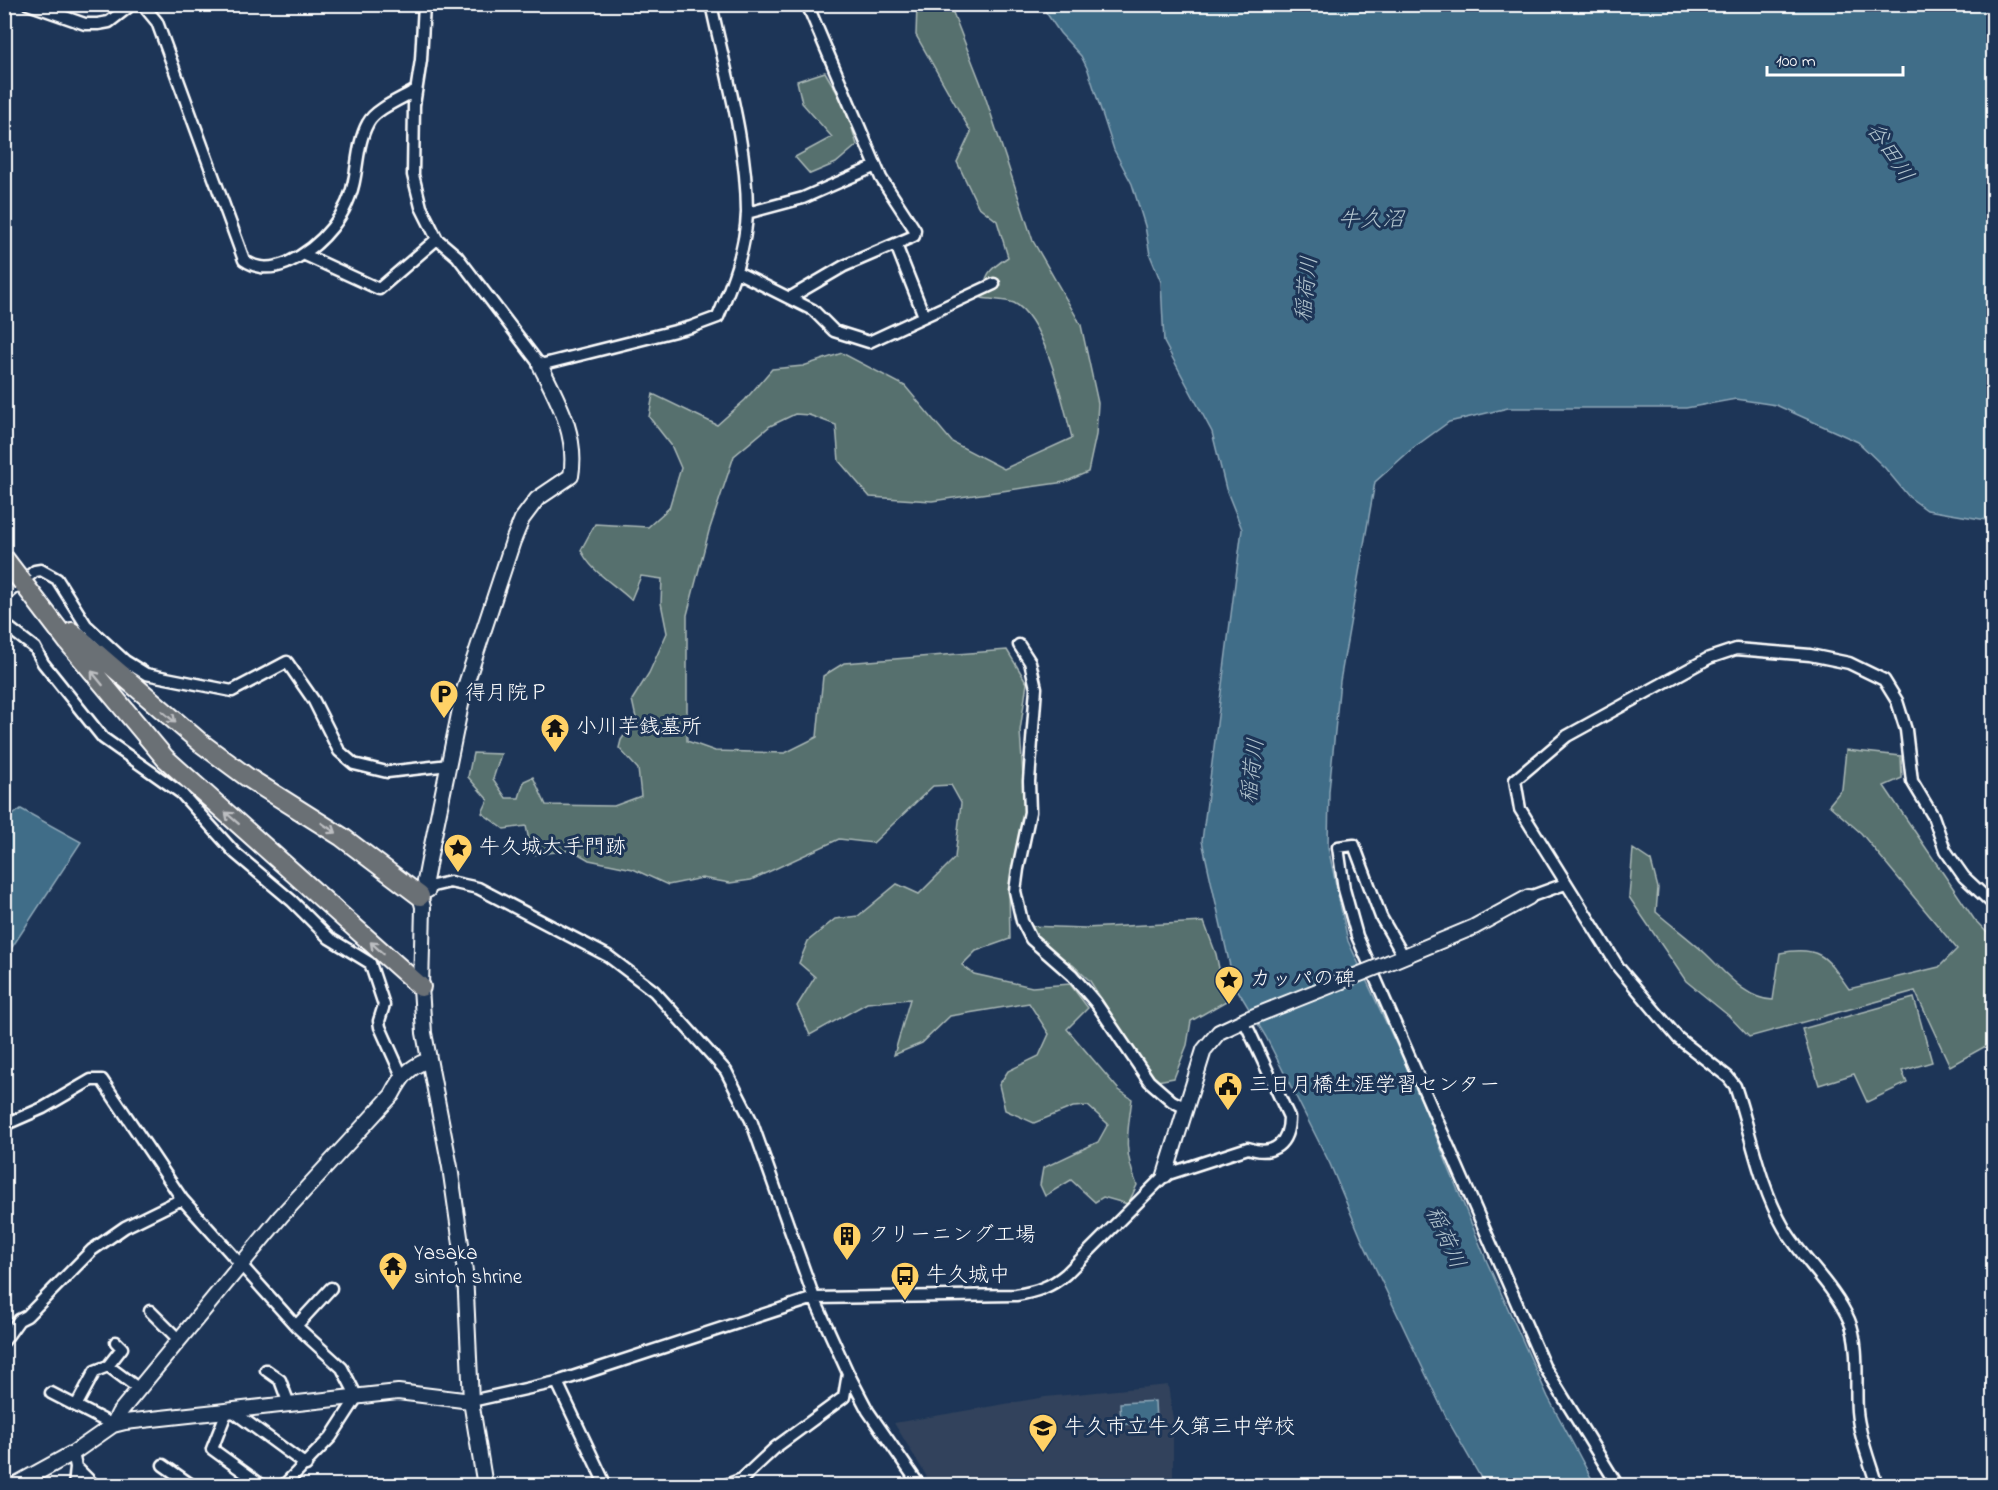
<svg xmlns="http://www.w3.org/2000/svg" width="1998" height="1490" font-family="'Indie Flower','Klee One',sans-serif">
  <rect width="100%" height="100%" fill="#1d3557"/>
  <filter id="ink" filterUnits="userSpaceOnUse"><feTurbulence type="fractalNoise" baseFrequency=".0167" numOctaves="2"/><feDisplacementMap in="SourceGraphic" scale="12" xChannelSelector="R" yChannelSelector="G"/><feConvolveMatrix kernelMatrix="1 2 1 2 8 2 1 2 1" color-interpolation-filters="sRGB"/></filter>
  <g filter="url(#ink)">
    <path fill="#30425c" d="M 1168,1385 L 1173,1419 L 1173,1485 L 932,1485 L 894,1423 L 1045,1397 Z"/>
    <path fill="#56706e" stroke="#aab8b6" stroke-width="1.5" d="M 917,5 L 950,5 L 981,84 L 1033,241 L 1081,325 L 1098,403 L 1096,435 L 1088,472 L 1065,482 L 932,501 L 870,497 L 839,461 L 836,425 L 809,415 L 795,414 L 770,426 L 734,456 L 709,531 L 687,615 L 687,741 L 715,751 L 785,753 L 817,737 L 823,676 L 844,663 L 1007,650 L 1027,683 L 1020,731 L 1025,806 L 1009,888 L 1010,939 L 976,951 L 962,965 L 974,974 L 1032,987 L 1070,984 L 1088,1008 L 1067,1029 L 1119,1090 L 1132,1099 C 1127,1135 1123,1150 1137,1185 L 1128,1204 L 1103,1197 L 1095,1202 L 1071,1180 L 1045,1196 L 1040,1185 L 1043,1168 L 1098,1142 L 1108,1124 L 1088,1106 L 1073,1107 L 1034,1123 L 1005,1110 L 999,1085 L 1008,1071 L 1039,1056 L 1049,1034 L 1029,1003 L 950,1016 L 922,1043 L 894,1055 L 910,999 L 867,1003 L 810,1035 L 797,1006 L 815,977 L 799,963 L 808,941 L 835,919 L 858,916 L 897,884 L 919,894 L 955,858 L 961,803 L 951,785 L 933,786 L 873,843 L 839,839 L 751,880 L 730,883 L 702,878 L 668,885 L 633,869 L 589,860 L 572,850 L 532,855 L 526,826 L 504,829 L 482,813 L 488,800 L 468,777 L 473,753 L 501,754 L 493,779 L 506,798 L 519,798 L 524,781 L 533,777 L 546,805 L 614,806 L 641,796 L 638,769 L 619,748 L 621,740 L 636,718 L 632,700 L 649,673 L 667,633 L 661,603 L 662,579 L 641,576 L 631,600 C 613,583 591,572 581,550 L 595,524 L 648,527 L 669,508 L 681,468 L 671,445 L 649,417 L 653,394 L 717,425 L 745,400 L 772,369 L 803,366 L 842,353 L 905,386 L 952,442 L 1004,469 L 1072,438 C 1064,407 1045,318 1014,303 C 1005,299 991,300 982,298 C 985,274 988,270 1008,257 L 997,221 L 978,206 L 957,162 L 971,132 L 916,35 Z
      M 825,72 L 846,108 L 857,145 L 836,163 L 810,174 L 795,157 L 832,137 L 802,103 L 797,81 Z
      M 1846,750 L 1901,756 L 1902,778 L 1884,786 L 1974,919 L 1993,939 L 1993,1042 L 1950,1066 L 1915,991 L 1749,1037 L 1729,1016 L 1686,981 L 1629,897 L 1633,849 L 1651,861 L 1658,888 L 1656,912 C 1672,926 1690,939 1706,954 C 1725,972 1745,999 1773,1000 L 1780,953 C 1821,945 1827,958 1849,989 L 1939,967 L 1957,949 L 1861,833 L 1829,805 L 1842,789 Z
      M 1204,922 L 1216,954 L 1226,1001 L 1191,1021 L 1187,1045 L 1174,1078 L 1157,1081 L 1140,1059 L 1090,981 L 1073,965 L 1048,949 L 1029,926 L 1085,928 Z
      M 1914,998 L 1932,1062 L 1902,1071 L 1907,1083 L 1867,1102 L 1854,1074 L 1819,1085 L 1802,1029 Z"/>
    <path fill="#416d88" stroke="#8da7b8" stroke-width="1.5" d="M 1041,5 L 1993,5 L 1993,521 L 1927,510 L 1909,497 L 1885,468 L 1858,442 L 1776,405 L 1736,399 L 1686,408 L 1508,408 L 1449,422 L 1413,448 L 1375,482 L 1340,681 L 1329,791 L 1328,847 L 1348,941 L 1413,1080 L 1487,1262 L 1548,1397 L 1595,1485 L 1485,1485 L 1446,1417 L 1362,1240 L 1330,1164 L 1266,1037 L 1234,984 L 1202,841 L 1242,529 L 1226,489 L 1212,432 L 1164,342 L 1161,282 L 1150,255 L 1145,226 L 1132,184 L 1114,150 L 1088,70 L 1081,56 L 1060,33 Z
      M 21,809 L 81,842 L 5,958 L 5,821 Z
      M 1155,1401 L 1156,1421 L 1121,1425 L 1120,1403 Z"/>
    <g fill="none" stroke-linecap="round" stroke-linejoin="round">
      <g stroke="#fff" stroke-width="15">
        <path id="minor" d="M 28,4 L 85,24 L 98,24 L 109,22 L 131,5 L 143,5 L 157,22 L 244,260 C 258,270 272,269 287,263 C 322,247 349,214 355,176 C 358,159 359,139 368,123 C 375,109 403,98 416,90
          M 424,4 L 421,60 L 414,105 L 413,175 L 421,207 L 437,239 L 457,256 L 540,365 L 691,327 L 718,317 C 732,284 746,248 747,212 C 747,144 725,70 711,4
          M 747,213 L 803,198 L 876,166
          M 896,245 L 924,316
          M 303,254 L 379,289 L 437,239
          M 737,272 L 813,310 L 834,331 L 869,342 L 994,284
          M 791,297 L 844,266 L 914,236 L 915,230 L 881,178 L 807,4
          M 4,596 L 35,571 L 41,570 L 57,579 L 86,625 L 125,661 L 146,674 L 232,691 L 287,662 L 314,701 L 339,751 L 354,764 L 387,772 L 449,765
          M 4,624 L 35,648 L 43,663 L 103,738 L 181,793 L 235,853 L 292,901 L 329,938 L 370,963 L 384,1005 L 379,1021 L 380,1027 L 402,1076
          M 1019,645 L 1030,662 L 1036,688 L 1029,781 L 1030,812 L 1018,869 L 1015,891 L 1022,921 L 1031,939 L 1072,975 L 1096,1003 L 1149,1081 L 1172,1101 L 1186,1108
          M 423,894 L 433,886 L 450,882 L 478,888 L 608,956 L 654,991 L 726,1071 L 751,1120 L 814,1298 L 848,1373 L 868,1411 L 920,1486
          M 1529,897 L 1565,884
          M 1404,957 L 1381,917 L 1354,845 L 1338,847 L 1344,889 L 1357,936 L 1544,1366 L 1618,1486
          M 4,1125 L 43,1108 L 91,1080 L 102,1080 L 182,1199 L 296,1326 L 342,1368 L 357,1397 L 331,1437 L 283,1486
          M 150,1311 L 179,1340
          M 296,1326 L 331,1288
          M 4,1341 L 19,1320 L 27,1316 L 92,1250 L 125,1227 L 182,1199
          M 108,1366 L 139,1389
          M 266,1370 L 280,1380 L 289,1404
          M 557,1382 L 606,1486
          M 51,1393 L 113,1425
          M 471,1401 L 557,1382 L 814,1298 L 1016,1295 C 1035,1292 1051,1287 1066,1274 L 1165,1175 L 1248,1148 C 1274,1157 1289,1143 1289,1117 L 1244,1020
          M 76,1406 L 95,1371 L 108,1366 L 122,1348 L 116,1342
          M 231,1410 L 306,1465
          M 227,1411 L 212,1449 L 263,1486
          M 73,1453 L 76,1467 L 74,1486
          M 163,1465 L 193,1486
          M 76,1467 L 95,1486
          M 4,1484 L 5,1486
          M 723,1486 L 742,1479 L 776,1447 L 844,1397 L 848,1373
          M 1877,1486 C 1870,1462 1859,1436 1857,1411 C 1855,1384 1860,1345 1849,1320 C 1834,1286 1803,1260 1784,1228 C 1759,1185 1751,1133 1735,1086 L 1728,1077 L 1678,1038 L 1619,968 L 1520,809 L 1515,780 L 1567,736 L 1709,658 L 1736,649 L 1810,655 L 1849,663 L 1884,680 L 1897,701 L 1906,730 L 1912,781 L 1933,816 L 1945,850 L 1964,877 L 1994,905"/>
      </g>
      <g stroke="#fff" stroke-width="18">
        <path id="tertiary" d="M 428,890 L 425,881 L 430,855 L 464,690 L 513,541 L 522,519 L 537,499 L 571,476 C 578,435 558,401 540,365
          M 420,896 L 423,907 L 421,987 L 424,1033 L 450,1167 L 465,1272 L 471,1401 L 485,1486
          M 1390,962 L 1474,927 L 1529,897
          M 1165,1175 L 1204,1050 L 1219,1032 L 1247,1019
          M 113,1425 L 119,1413 L 281,1216 L 392,1095 C 402,1076 408,1068 428,1060
          M 13,1486 L 73,1453 L 113,1425 L 125,1422 L 398,1392 L 471,1401"/>
      </g>
      <g stroke="#fff" stroke-width="22">
        <path id="trunk" d="M 23,583 L 68,642 L 165,758 L 421,987
          M 72,632 L 201,743 L 247,777 L 342,837 L 420,896"/>
      </g>
      <use href="#minor" stroke="#1d3557" stroke-width="10"/>
      <use href="#tertiary" stroke="#1d3557" stroke-width="14"/>
      <use href="#trunk" stroke="#6b6f75" stroke-width="18"/>
      <g stroke="#fff" stroke-width="18" stroke-linecap="butt">
        <path id="tertiary-bridge" d="M 1247,1019 L 1390,962"/>
      </g>
      <g stroke="#fff" stroke-width="22" stroke-linecap="butt">
        <path id="trunk-bridge" d="M 4,558 L 23,583"/>
      </g>
      <use href="#tertiary-bridge" stroke="#1d3557" stroke-width="14"/>
      <use href="#trunk-bridge" stroke="#6b6f75" stroke-width="18"/>
    </g>
    <defs><path id="oneway-shaft" d="M-6 0H5M1.5-3L5.5 0L1.5 3" fill="none" stroke-width="1.6" stroke-linecap="round" stroke-linejoin="round" transform="scale(1.5)"/></defs>
    <g stroke="#bcbec1">
      <use href="#oneway-shaft" transform="translate(97 678) rotate(-129)"/>
      <use href="#oneway-shaft" transform="translate(169 717) rotate(40)"/>
      <use href="#oneway-shaft" transform="translate(232 818) rotate(-139)"/>
      <use href="#oneway-shaft" transform="translate(329 828) rotate(34)"/>
      <use href="#oneway-shaft" transform="translate(377 948) rotate(-138)"/>
    </g>
  </g>
  <defs>
    <g id="parking-pin" transform="scale(1.5)"><path d="M0 17L-7.5 6A9.5 9.5 0 1 1 7.5 6Z" fill="#ffd166" stroke="#1d3557"/><path d="M-3.5-5.5H1a3.5 3.5 0 0 1 0 7H-1V5.5H-3.5ZM-1-3.4V-.6H.8a1.4 1.4 0 0 0 0-2.8Z" fill="#111"/></g>
    <g id="temple-pin" transform="scale(1.5)"><path d="M0 17L-7.5 6A9.5 9.5 0 1 1 7.5 6Z" fill="#ffd166" stroke="#1d3557"/><path d="M0-6L5-2H3V0L6.5 2.5H4V6H1.5V3h-3V6H-4V2.5H-6.5L-3 0V-2H-5Z" fill="#111"/></g>
    <g id="sight-pin" transform="scale(1.5)"><path d="M0 17L-7.5 6A9.5 9.5 0 1 1 7.5 6Z" fill="#ffd166" stroke="#1d3557"/><path d="M0-6L1.8-2.2L6-1.7L2.9 1.2L3.7 5.4L0 3.3L-3.7 5.4L-2.9 1.2L-6-1.7L-1.8-2.2Z" fill="#111"/></g>
    <g id="civic-pin" transform="scale(1.5)"><path d="M0 17L-7.5 6A9.5 9.5 0 1 1 7.5 6Z" fill="#ffd166" stroke="#1d3557"/><path d="M-.6-6.5H3V-4.5H.6V-3L4-1V1h2V6H-6V1h2V-1L-.6-3ZM-1.2 2.5V6h2.4V2.5Z" fill="#111"/></g>
    <g id="building-pin" transform="scale(1.5)"><path d="M0 17L-7.5 6A9.5 9.5 0 1 1 7.5 6Z" fill="#ffd166" stroke="#1d3557"/><path d="M-4-6H4V6H1V3H-1V6H-4ZM-2.5-4.3h1.7v1.8h-1.7ZM.8-4.3h1.7v1.8H.8ZM-2.5-1h1.7V.8h-1.7ZM.8-1h1.7V.8H.8Z" fill="#111"/></g>
    <g id="bus-pin" transform="scale(1.5)"><path d="M0 17L-7.5 6A9.5 9.5 0 1 1 7.5 6Z" fill="#ffd166" stroke="#1d3557"/><path d="M-5-6H5V4H4V6H2V4H-2V6H-4V4H-5ZM-3.5-4V0h7V-4ZM-3.5 1.2v1.5H-2V1.2ZM2 1.2v1.5H3.5V1.2Z" fill="#111"/></g>
    <g id="school-pin" transform="scale(1.5)"><path d="M0 17L-7.5 6A9.5 9.5 0 1 1 7.5 6Z" fill="#ffd166" stroke="#1d3557"/><path d="M0-5L7-2L0 1L-7-2ZM-4 1L0 2.5L4 1V4Q0 6-4 4Z" fill="#111"/></g>
  </defs>
  <g fill-rule="evenodd">
    <use href="#parking-pin" x="444" y="694"/>
    <use href="#temple-pin" x="555" y="728"/>
    <use href="#sight-pin" x="458" y="848"/>
    <use href="#sight-pin" x="1229" y="980"/>
    <use href="#civic-pin" x="1228" y="1086"/>
    <use href="#building-pin" x="847" y="1236"/>
    <use href="#temple-pin" x="393" y="1266"/>
    <use href="#bus-pin" x="905" y="1276"/>
    <use href="#school-pin" x="1043" y="1428"/>
  </g>
  <g text-anchor="middle" dominant-baseline="central" stroke-width="6" stroke-linejoin="round" paint-order="stroke">
    <g font-size="21" fill="#fff" stroke="#1d3557" text-anchor="start">
      <text x="465" y="694">得月院Ｐ</text>
      <text x="576" y="728">小川芋銭墓所</text>
      <text x="479" y="848">牛久城大手門跡</text>
      <text x="1250" y="980">カッパの碑</text>
      <text x="1249" y="1086">三日月橋生涯学習センター</text>
      <text x="868" y="1236">クリーニング工場</text>
      <text x="414" y="1254">Yasaka<tspan x="414" dy="24">sintoh shrine</tspan></text>
      <text x="926" y="1276">牛久城中</text>
      <text x="1064" y="1428">牛久市立牛久第三中学校</text>
    </g>
    <g font-size="22" font-style="italic" fill="#b3c5cf" stroke="#1d3557">
      <text transform="translate(1889 153) rotate(57)">谷田川</text>
      <text x="1371" y="221">牛久沼</text>
      <text transform="translate(1308 289) rotate(-84)">稲荷川</text>
      <text transform="translate(1254 771) rotate(-83)">稲荷川</text>
      <text transform="translate(1444 1238) rotate(66)">稲荷川</text>
    </g>
  </g>
  <rect width="1998" height="1490" fill="none" stroke="#1d3557" stroke-width="24"/>
  <rect x="12" y="12" width="1974" height="1466" fill="none" stroke="#fff" stroke-width="2" filter="url(#ink)"/>
  <path d="M1767 66v9h136v-9" fill="none" stroke="#ffffff" stroke-width="3"/>
  <text x="1776" y="66" font-size="18" fill="#ffffff" stroke="#1d3557" stroke-width="4.5" paint-order="stroke">100 m</text>
</svg>
